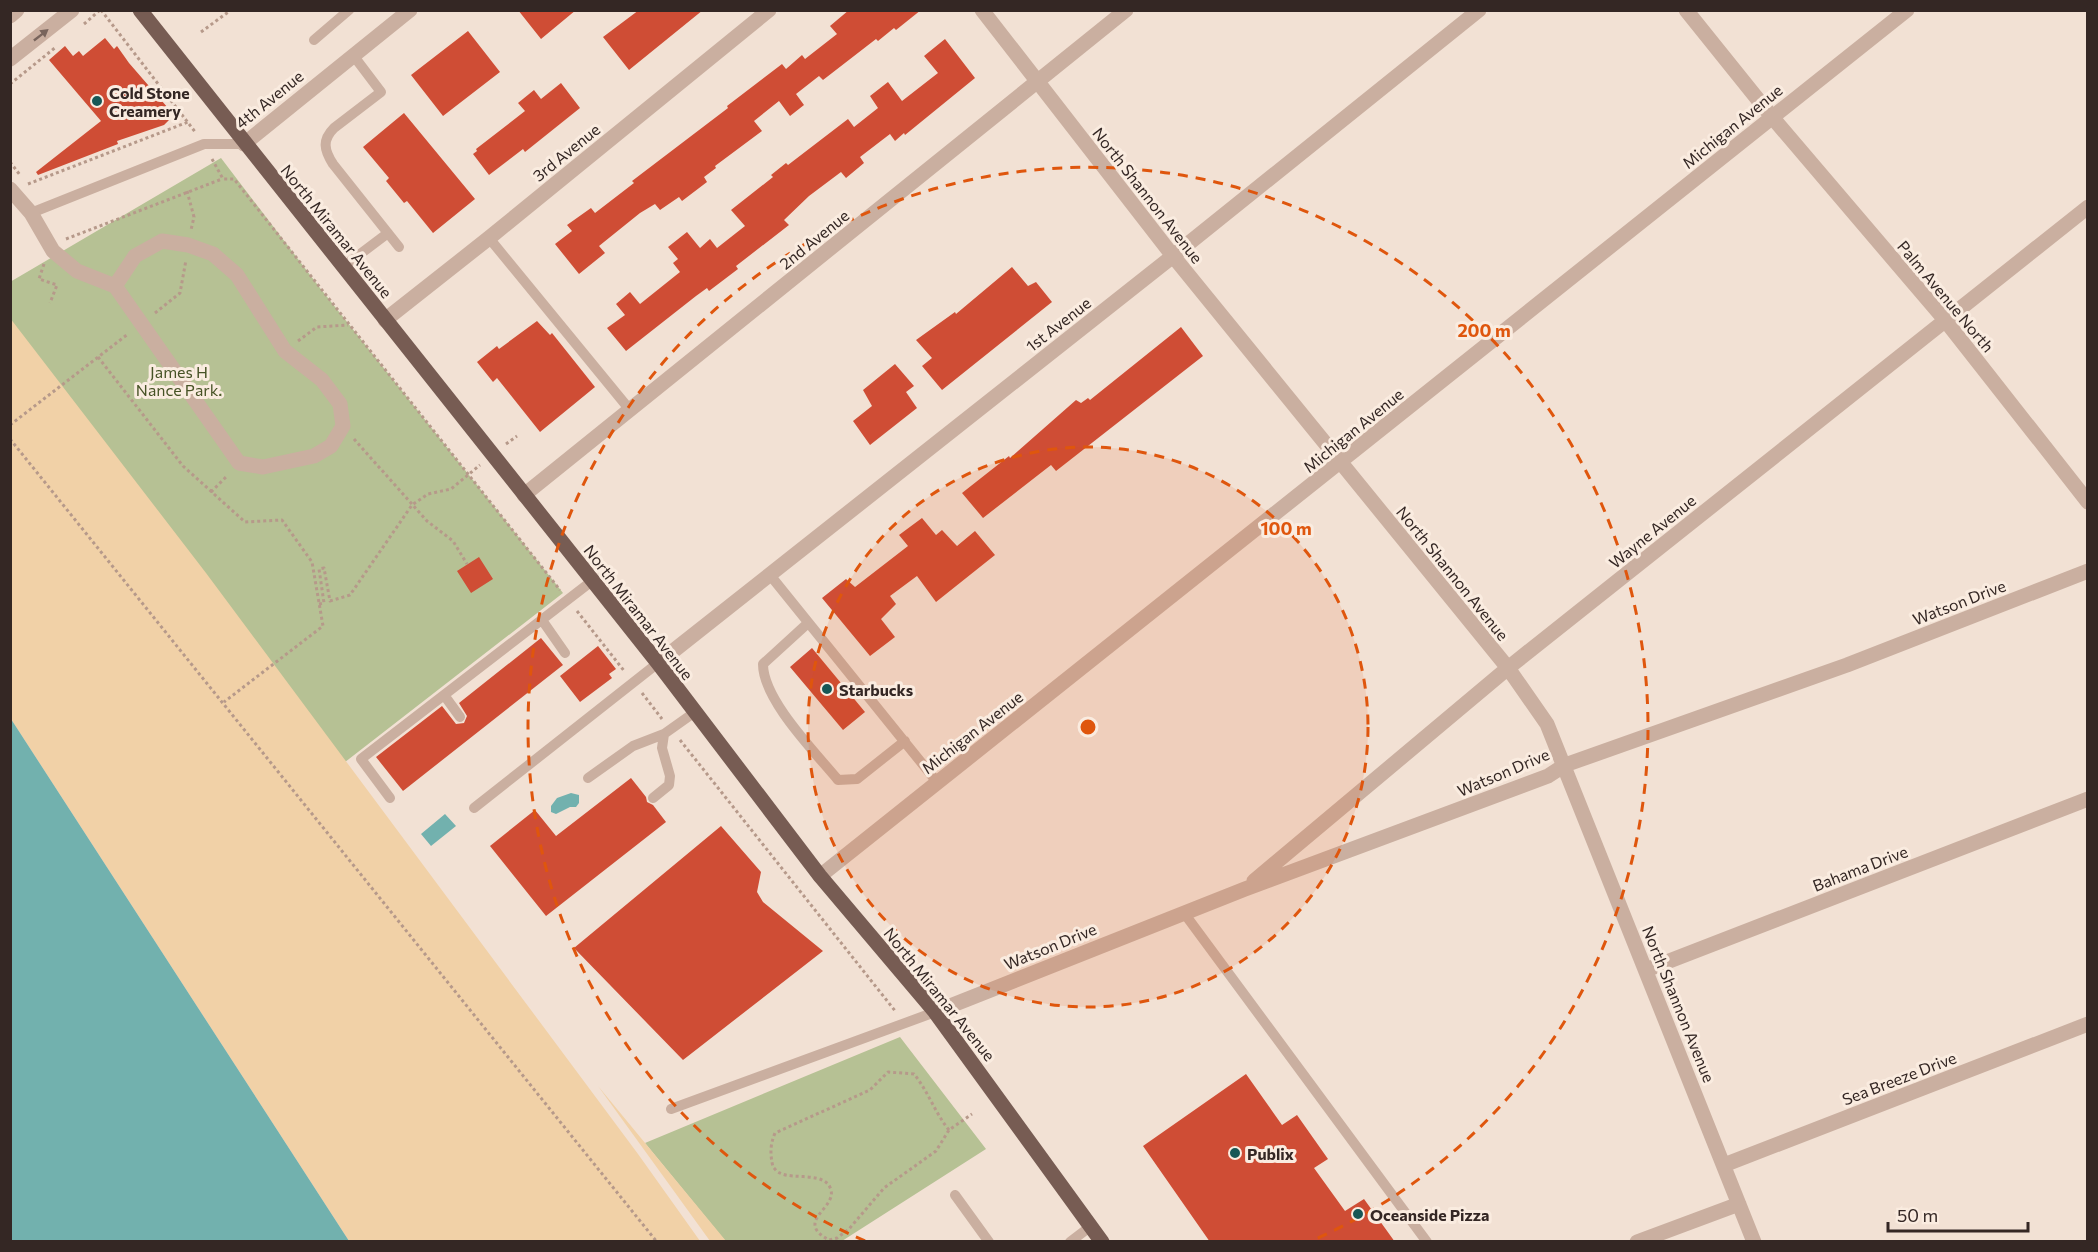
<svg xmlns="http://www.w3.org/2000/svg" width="2098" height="1252" font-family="Commissioner,sans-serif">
  <rect width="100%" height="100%" fill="#f2e1d4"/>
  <path fill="#b6c194" d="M 221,158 L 320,288 L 563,593 L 300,797 L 11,439 L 10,282 Z
    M 900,1037 L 986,1149 L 842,1241 L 726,1242 L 645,1143 Z"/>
  <path fill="#f1d1a7" d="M 10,318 L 206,573 L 638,1154 L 700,1241 L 349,1241 L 11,719 Z
    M 598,1086 L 726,1241 L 710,1241 Z"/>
  <path fill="#72b1ae" d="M 11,719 L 349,1241 L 11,1241 Z
    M 571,793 L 579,795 L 579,803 L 576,807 L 570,807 L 556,814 L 551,812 L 551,806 L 557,798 Z
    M 445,814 L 456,826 L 431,846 L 421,834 Z"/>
  <path fill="#cf4d35" d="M 518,10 L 576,10 L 541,39 Z
    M 639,10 L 703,10 L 629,70 L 603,37 Z
    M 849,10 L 921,10 L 896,30 L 894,28 L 878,41 L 876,39 L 823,80 L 819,76 L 796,94 L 804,105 L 790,116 L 779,101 L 754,121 L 762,131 L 715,166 L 716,168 L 704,177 L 707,182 L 682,201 L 679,197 L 660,210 L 655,204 L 640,213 L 599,246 L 605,253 L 579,274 L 555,244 L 572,231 L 567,225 L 591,208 L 595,213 L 634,183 L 632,181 L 728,108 L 727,106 L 782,64 L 786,69 L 802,55 L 805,59 L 837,34 L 830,26 Z
    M 468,31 L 500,72 L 443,116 L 411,75 Z
    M 105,38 L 114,49 L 117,46 L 129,63 L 168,108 L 170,114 L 169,120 L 164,125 L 117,141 L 118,144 L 38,175 L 36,172 L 101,121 L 49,60 L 65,46 L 73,56 L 79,51 L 83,56 Z
    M 945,39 L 975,78 L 905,135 L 904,133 L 895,141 L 890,134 L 860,157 L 864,163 L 846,178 L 841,172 L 809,196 L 784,220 L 789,225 L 736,266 L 738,269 L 709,291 L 707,288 L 696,296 L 626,351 L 607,328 L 625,315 L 616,304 L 630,292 L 640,304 L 680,272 L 673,263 L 678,259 L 668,247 L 687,232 L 700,248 L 710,239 L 717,248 L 745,226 L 731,210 L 773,177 L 771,175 L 786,163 L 788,165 L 848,119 L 854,127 L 878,108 L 870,96 L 888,82 L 902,101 L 938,73 L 924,56 Z
    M 561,83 L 580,108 L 525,152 L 523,149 L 489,175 L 473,154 L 477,151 L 476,149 L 525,111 L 518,103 L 534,90 L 541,99 Z
    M 404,113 L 475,199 L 433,233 L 407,201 L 404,203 L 386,181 L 389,178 L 363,147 Z
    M 1012,267 L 1028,286 L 1036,282 L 1052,302 L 942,390 L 922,366 L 932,358 L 916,340 L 955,312 L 956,314 Z
    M 537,321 L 550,335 L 552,333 L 595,387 L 540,432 L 497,378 L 493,382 L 477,362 L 497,346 L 499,349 Z
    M 1181,327 L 1203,356 L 1056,471 L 1051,465 L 983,518 L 962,493 L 1009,456 L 1010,458 L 1076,400 L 1081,403 L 1088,398 L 1090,400 Z
    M 895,364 L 914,386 L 906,392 L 917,408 L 870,445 L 853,421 L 872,406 L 863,390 Z
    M 922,518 L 936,535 L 942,530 L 957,546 L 975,531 L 995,555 L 936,602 L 917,576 L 890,596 L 896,604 L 881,619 L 895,637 L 870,656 L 822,598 L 846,579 L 855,587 L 908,546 L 899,535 Z
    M 479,557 L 493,579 L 471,593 L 457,571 Z
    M 541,638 L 563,665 L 403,791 L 376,757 L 442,706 L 456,724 L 464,723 L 467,716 L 459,703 Z
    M 598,646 L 616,669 L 609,674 L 612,678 L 580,702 L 560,676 Z
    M 812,648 L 865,712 L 843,730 L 790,667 Z
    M 631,778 L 646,797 L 647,802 L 653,805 L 666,822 L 546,916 L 490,846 L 535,810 L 556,836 Z
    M 721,826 L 761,872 L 757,892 L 763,902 L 823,951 L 683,1060 L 574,948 Z
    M 1246,1074 L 1282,1125 L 1297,1115 L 1328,1159 L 1314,1168 L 1345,1211 L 1364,1199 L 1395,1242 L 1210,1242 L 1143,1146 Z"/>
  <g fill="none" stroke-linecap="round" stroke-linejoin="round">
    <path stroke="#b6998a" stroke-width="3" stroke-dasharray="3 3" stroke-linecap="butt" d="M 101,10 L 196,133
      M 84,24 L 100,10
      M 201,32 L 231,10
      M 10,84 L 56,47
      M 212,159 L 223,179 L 234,179 L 560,590
      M 10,162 L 20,175
      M 28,184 L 188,122
      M 187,191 L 194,217 L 191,230
      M 66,239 L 222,179
      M 44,264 L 39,279 L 57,285 L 50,303
      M 155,313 L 180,293 L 186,260
      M 298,341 L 317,327 L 348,325
      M 98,357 L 183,466 L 245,522 L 282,520 L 312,562 L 323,626 L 224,702
      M 10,425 L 128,334
      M 10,439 L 657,1242
      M 354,439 L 427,521 L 453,541 L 467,564
      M 506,444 L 517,436
      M 211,492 L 228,475
      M 319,604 L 324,603 L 319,569 L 324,568 L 330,601 L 350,595 L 412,505 L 428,494 L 451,489 L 480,465
      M 577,611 L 625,672
      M 642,693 L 662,719
      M 680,740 L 896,1012
      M 949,1130 C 935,1113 928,1091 914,1074 L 888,1072 L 870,1090 L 775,1133 C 770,1145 770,1154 773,1167 C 775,1169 777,1172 780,1173 C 793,1180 826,1171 831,1190 C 836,1209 794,1221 829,1240 L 837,1238 L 849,1229 L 884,1188 L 936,1151 L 949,1130 L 972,1114"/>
    <path stroke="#caafa0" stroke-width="10" d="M 314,40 L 349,10
      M 353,55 L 381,92 L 334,128 C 322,140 324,150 333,164 L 399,247
      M 31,213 L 204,144 L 244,144
      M 489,238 L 630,410
      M 343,267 L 388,233
      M 770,575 L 937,782
      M 542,620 L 565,653
      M 808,623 L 763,664 C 763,700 815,752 838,780 L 857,779 L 905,741
      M 444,695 L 460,717
      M 588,778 L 633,746 L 664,734 L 695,712
      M 390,798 L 361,759 L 592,581
      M 653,798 L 669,785 L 670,776 L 662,748 L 664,734
      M 474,808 L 658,663
      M 1184,913 L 1427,1242
      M 671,1109 L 935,1012
      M 955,1195 L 989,1242
      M 1070,1242 L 1091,1226"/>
    <path stroke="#caafa0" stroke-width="15" d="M 982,10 L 1173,256 L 1508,668 L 1547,724 L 1754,1242
      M 1686,10 L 1772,117 L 1945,320 L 2088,502
      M 10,16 L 17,10
      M 10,59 L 72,10
      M 244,144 L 410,10
      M 10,189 L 31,213 L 53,251 L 77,271 L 115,286 L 239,463 L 263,467 L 314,456 L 331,446 L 343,426 L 340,404 L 322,380 L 285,351 L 237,275 L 213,254 L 188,245 L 162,241 L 135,256 L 115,286
      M 385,320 L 489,238 L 769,10
      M 524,495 L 1126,10
      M 658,663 L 1173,256 L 1479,10
      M 820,876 L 1907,10
      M 1254,881 L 1508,668 L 2088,207
      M 1646,970 L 2088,799
      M 935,1012 L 1245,889 L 1548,776 L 1565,765 L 1847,665 L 2088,571
      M 1724,1165 L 2088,1024
      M 1637,1242 L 1739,1204"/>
    <path stroke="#775c53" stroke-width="15" d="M 140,10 L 658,663 L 820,876 L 935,1012 L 1102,1242"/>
  </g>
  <defs><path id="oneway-solid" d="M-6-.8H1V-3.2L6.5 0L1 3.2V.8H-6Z" transform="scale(1.5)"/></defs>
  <use fill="#78645c" href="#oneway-solid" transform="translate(41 35) rotate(-38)"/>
  <circle cx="1088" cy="727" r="280" fill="#df560d" fill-opacity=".12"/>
  <g fill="none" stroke="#df560d" stroke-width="3" stroke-dasharray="10 8">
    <circle cx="1088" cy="727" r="280"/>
    <path d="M865 1241A560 560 0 1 1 1311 1241"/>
  </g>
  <g fill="#175756" stroke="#faece0" stroke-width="2">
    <circle cx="97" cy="101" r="6"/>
    <circle cx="827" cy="689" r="6"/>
    <circle cx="1235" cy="1153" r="6"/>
    <circle cx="1358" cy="1214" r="6"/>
  </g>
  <g text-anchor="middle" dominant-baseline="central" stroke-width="6" stroke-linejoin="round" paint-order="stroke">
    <g font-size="16" font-weight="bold" fill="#342724" stroke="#faece0" text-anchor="start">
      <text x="109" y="92">Cold Stone<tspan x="109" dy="18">Creamery</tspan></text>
      <text x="839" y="689">Starbucks</text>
      <text x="1247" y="1153">Publix</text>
      <text x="1370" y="1214">Oceanside Pizza</text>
    </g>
    <g font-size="16" fill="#342724" stroke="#faece0">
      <text transform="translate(269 99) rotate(-39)">4th Avenue</text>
      <text transform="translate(1732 126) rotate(-39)">Michigan Avenue</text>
      <text transform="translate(566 152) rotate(-39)">3rd Avenue</text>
      <text transform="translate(1148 195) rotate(52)">North Shannon Avenue</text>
      <text transform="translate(337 231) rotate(51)">North Miramar Avenue</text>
      <text transform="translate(814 239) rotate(-39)">2nd Avenue</text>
      <text transform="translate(1946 296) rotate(50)">Palm Avenue North</text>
      <text transform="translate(1058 324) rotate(-38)">1st Avenue</text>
      <text transform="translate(1353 430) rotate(-39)">Michigan Avenue</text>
      <text transform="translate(1652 531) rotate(-39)">Wayne Avenue</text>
      <text transform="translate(1453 573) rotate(51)">North Shannon Avenue</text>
      <text transform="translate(1959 602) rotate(-21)">Watson Drive</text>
      <text transform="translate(639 612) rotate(52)">North Miramar Avenue</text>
      <text transform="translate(972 732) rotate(-38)">Michigan Avenue</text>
      <text transform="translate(1503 772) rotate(-23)">Watson Drive</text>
      <text transform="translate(1860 868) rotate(-21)">Bahama Drive</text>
      <text transform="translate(1050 946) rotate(-22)">Watson Drive</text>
      <text transform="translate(940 994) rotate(51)">North Miramar Avenue</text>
      <text transform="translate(1679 1004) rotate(68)">North Shannon Avenue</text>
      <text transform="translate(1899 1078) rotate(-21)">Sea Breeze Drive</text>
    </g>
    <g font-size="16" fill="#475326" stroke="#faece0">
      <text x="179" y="371">James H<tspan x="179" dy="18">Nance Park.</tspan></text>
    </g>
  </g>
  <circle cx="1088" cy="727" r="9" fill="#df560d" stroke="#faece0" stroke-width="3"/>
  <g font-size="18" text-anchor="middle" font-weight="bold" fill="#df560d" stroke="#faece0" stroke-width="6" stroke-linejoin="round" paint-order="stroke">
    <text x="1484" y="337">200 m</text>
    <text x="1286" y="535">100 m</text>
  </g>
  <rect width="2098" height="1252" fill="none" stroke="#342724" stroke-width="24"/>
  <path d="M1888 1222v9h140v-9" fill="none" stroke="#342724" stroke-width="3"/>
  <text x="1897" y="1222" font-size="18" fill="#342724" stroke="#faece0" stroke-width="4.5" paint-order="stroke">50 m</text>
</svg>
